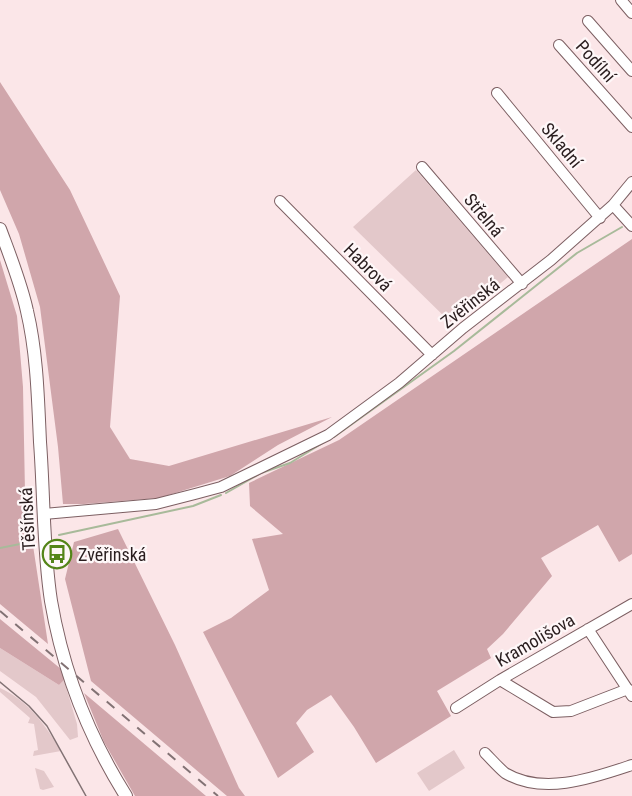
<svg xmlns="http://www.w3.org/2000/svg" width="632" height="796" font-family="'Roboto Condensed',sans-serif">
  <rect width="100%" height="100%" fill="#fbe6e8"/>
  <path fill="#e3c8ca" d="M 416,170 L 508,277 L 452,324 L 353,227 Z
    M 0,648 L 59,685 L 64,680 L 77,724 L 78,737 L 70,740 L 36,697 L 0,671 Z
    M 0,688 C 28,700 46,726 61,751 L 33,756 L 34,751 L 38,750 L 34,724 L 28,723 L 30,718 L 0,692 Z
    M 454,750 L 465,768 L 429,791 L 417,773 Z
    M 35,768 L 44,771 L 54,787 L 43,790 L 40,789 Z"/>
  <path fill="#d0a6ab" d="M 0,82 L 70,190 L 120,296 L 110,427 L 130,459 L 169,466 L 332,417 L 278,445 L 230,476 L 159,498 L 84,504 L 63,504 L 58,447 L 40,307 L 19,234 L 0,190 Z
    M 632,239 L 632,554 L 619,562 L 598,525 L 541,558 L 552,576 L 503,634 L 487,649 L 491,658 L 437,691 L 451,716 L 376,763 L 354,727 L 331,695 L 307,710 L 296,723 L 314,752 L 278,778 L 203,632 L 231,618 L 269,590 L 252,539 L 283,534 L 250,506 L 249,483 L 339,440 Z
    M 0,260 L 17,316 L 23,387 L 25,493 L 48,644 L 0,604 Z
    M 118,529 L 175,645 L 239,788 L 245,796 L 227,796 L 91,681 L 65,579 L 74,542 Z
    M 0,619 L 61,669 L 64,680 L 59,685 L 0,648 Z
    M 84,693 L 206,796 L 135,796 L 104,742 Z"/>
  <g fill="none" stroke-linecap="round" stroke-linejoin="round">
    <path stroke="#a8ba9a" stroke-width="2" d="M 334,437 L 454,351 L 577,253 L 622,227
      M 226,493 L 261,473 L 290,463 L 326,441
      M 59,535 L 193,506 L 221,495
      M 0,548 L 30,542"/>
    <g stroke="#7c5f62" stroke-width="12">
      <path id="minor" d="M 621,0 L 632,13
        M 588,21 L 632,71
        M 559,45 L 632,127
        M 497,93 L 600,218
        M 422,167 L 522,284
        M 280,201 L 432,355
        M 613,205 L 632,226
        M 44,514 L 156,504 L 195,494 L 221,487 L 328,435 L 399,383 L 463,328 L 551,260 L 613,205 L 632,182
        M 588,629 L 632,696
        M 500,680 L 553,712 L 571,711 L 628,689
        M 456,708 L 500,680 L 632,604
        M 485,753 C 491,759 498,767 505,773 C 543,796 593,778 632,765"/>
    </g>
    <g stroke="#7c5f62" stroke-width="14">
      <path id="major" d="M 0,229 C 10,256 21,283 27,311 C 37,353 38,399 40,442 C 44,495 43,549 51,601 C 63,671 89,737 126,796"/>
    </g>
    <use href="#minor" stroke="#fff" stroke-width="10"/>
    <use href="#major" stroke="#fff" stroke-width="12"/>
    <path stroke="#827274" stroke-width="1.5" d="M 0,682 L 29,706 L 47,726 L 86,796"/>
    <path stroke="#827274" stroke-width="2" stroke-dasharray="10 10" stroke-linecap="butt" d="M 0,611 L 218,796"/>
  </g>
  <defs>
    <g id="bus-ring" transform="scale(1.5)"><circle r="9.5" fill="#fef7f8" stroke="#548519" stroke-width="1.5"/><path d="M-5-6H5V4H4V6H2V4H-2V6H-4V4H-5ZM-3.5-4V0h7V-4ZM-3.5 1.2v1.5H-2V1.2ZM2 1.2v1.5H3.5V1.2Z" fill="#548519"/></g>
  </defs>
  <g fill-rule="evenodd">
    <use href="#bus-ring" x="57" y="554"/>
  </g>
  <g text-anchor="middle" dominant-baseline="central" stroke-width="4.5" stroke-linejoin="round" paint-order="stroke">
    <g font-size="18" fill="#291d1e" stroke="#fef7f8">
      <text transform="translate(596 61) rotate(48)">Podílní</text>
      <text transform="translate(562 145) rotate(50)">Skladní</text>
      <text transform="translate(484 215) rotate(50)">Střelná</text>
      <text transform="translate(368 267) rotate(45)">Habrová</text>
      <text transform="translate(470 303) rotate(-38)">Zvěřinská</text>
      <text transform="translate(27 519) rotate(-93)">Těšínská</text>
      <text transform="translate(535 640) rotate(-30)">Kramolišova</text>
    </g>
    <g font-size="18" fill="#291d1e" stroke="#fef7f8" text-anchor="start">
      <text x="78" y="554">Zvěřinská</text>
    </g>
  </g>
</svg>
